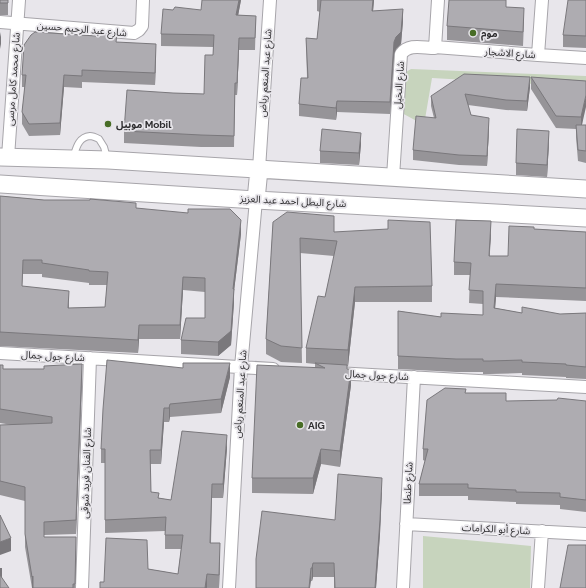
<svg xmlns="http://www.w3.org/2000/svg" width="586" height="588" font-family="Raleway,'Noto Sans Arabic',sans-serif">
  <rect width="100%" height="100%" fill="#e8e6eb"/>
  <path fill="#c7d4bd" d="M 411,69 L 586,76 L 586,87 L 432,78 L 424,125 L 400,112 L 406,72 Z
    M 423,536 L 531,546 L 530,588 L 423,588 Z"/>
  <g fill="none" stroke-linecap="round" stroke-linejoin="round">
    <g stroke="#a7a5aa" stroke-width="8">
      <path id="lane" d="M 73,158 C 76,149 78,137 90,136 C 93,136 97,138 99,139 L 104,147 L 107,158"/>
    </g>
    <g stroke="#a7a5aa" stroke-width="14">
      <path id="street" d="M 0,22 L 134,33 L 139,30 L 142,26 L 143,0
        M 435,47 L 538,55 L 586,58
        M 538,55 L 542,0
        M 8,157 L 19,0
        M 259,169 L 270,0
        M 393,177 L 401,54 C 409,43 423,48 435,48 L 438,0
        M 0,353 L 273,369
        M 336,373 L 586,387
        M 406,524 L 586,534
        M 82,588 L 90,358
        M 229,588 L 241,367 L 256,200
        M 403,588 L 414,377
        M 538,588 L 542,531"/>
    </g>
    <g stroke="#a7a5aa" stroke-width="19">
      <path id="secondary" d="M 0,157 L 108,160 L 586,189
        M 0,184 L 256,200 L 586,218
        M 256,200 L 259,169"/>
    </g>
    <use href="#lane" stroke="#fff" stroke-width="6"/>
    <use href="#street" stroke="#fff" stroke-width="12"/>
    <use href="#secondary" stroke="#fff" stroke-width="17"/>
  </g>
  <path fill="#969498" fill-rule="evenodd" d="M 0,0 L 8,0 L 8,15 L 0,15 Z
    M 241,0 L 238,15 L 256,16 L 255,50 L 239,50 L 237,95 L 235,95 L 234,147 L 201,147 L 124,143 L 124,131 L 173,93 L 204,94 L 213,55 L 213,47 L 161,46 L 161,34 L 173,10 L 201,10 Z
    M 317,0 L 374,0 L 373,11 L 403,21 L 401,44 L 396,49 L 394,54 L 390,114 L 337,112 L 336,120 L 299,116 L 299,104 L 307,78 L 306,38 L 317,39 L 320,12 L 317,11 Z
    M 586,0 L 586,48 L 563,47 L 563,35 Z
    M 506,7 L 524,22 L 523,46 L 447,40 L 447,26 Z
    M 117,42 L 156,56 L 155,85 L 82,82 L 82,88 L 64,87 L 60,135 L 29,136 L 22,124 L 22,112 L 25,87 L 22,87 L 22,75 Z
    M 531,77 L 586,81 L 582,125 L 586,125 L 586,163 L 578,161 L 576,137 L 576,129 L 556,128 L 531,89 Z
    M 530,87 L 527,111 L 506,110 L 468,105 L 471,115 L 489,129 L 487,166 L 459,165 L 413,160 L 413,150 L 434,118 L 431,106 L 431,96 Z
    M 549,142 L 547,177 L 516,175 L 516,163 Z
    M 361,144 L 359,165 L 320,163 L 320,151 Z
    M 0,196 L 44,200 L 136,208 L 241,234 L 234,291 L 234,302 L 231,345 L 218,356 L 181,354 L 181,340 L 205,318 L 205,292 L 183,290 L 180,339 L 139,339 L 138,353 L 0,346 ZM 23,274 L 42,274 L 42,277 L 89,283 L 89,285 L 107,285 L 105,307 L 69,308 L 22,286 Z
    M 273,222 L 334,232 L 432,286 L 432,302 L 355,302 L 348,366 L 347,366 L 347,369 L 351,385 L 340,467 L 321,464 L 313,494 L 252,493 L 252,478 L 315,368 L 315,364 L 306,363 L 306,348 L 325,297 L 334,256 L 300,253 L 302,363 L 281,362 L 266,354 L 266,339 Z
    M 534,229 L 586,232 L 586,301 L 496,297 L 495,308 L 522,313 L 560,314 L 586,313 L 586,379 L 566,378 L 566,377 L 522,375 L 522,373 L 490,374 L 483,374 L 483,372 L 456,372 L 398,369 L 398,311 L 441,317 L 483,315 L 483,304 L 469,303 L 470,275 L 454,275 L 454,262 L 491,234 L 489,256 L 508,256 Z
    M 0,365 L 3,369 L 82,378 L 76,534 L 44,535 L 44,537 L 76,551 L 75,588 L 32,588 L 25,547 L 25,501 L 0,495 L 0,425 L 12,425 L 0,423 Z
    M 183,368 L 230,377 L 221,413 L 170,417 L 169,422 L 164,422 L 161,464 L 150,464 L 151,492 L 159,498 L 171,500 L 227,448 L 223,498 L 212,498 L 211,543 L 220,557 L 219,588 L 100,588 L 104,582 L 148,569 L 178,574 L 181,549 L 165,549 L 165,531 L 105,533 L 105,463 L 101,463 L 101,449 Z
    M 466,393 L 506,401 L 586,401 L 586,512 L 560,509 L 560,505 L 516,504 L 516,502 L 468,500 L 468,496 L 419,496 L 419,484 L 425,461 L 423,460 L 423,449 Z
    M 382,492 L 380,534 L 376,588 L 334,588 L 334,577 L 313,577 L 312,581 L 256,588 L 335,520 Z"/>
  <path fill="#7a787c" d="M 239,0 L 241,0 L 236,27 L 236,15 Z
    M 373,0 L 374,0 L 372,23 L 372,11 Z
    M 403,9 L 403,21 L 401,44 L 396,49 L 394,54 L 390,114 L 390,102 L 394,42 Z
    M 1,32 L 1,44 L 0,49 L 0,37 Z
    M 239,38 L 239,50 L 237,95 L 237,83 Z
    M 156,44 L 156,56 L 155,85 L 155,73 Z
    M 64,75 L 64,87 L 60,135 L 60,123 Z
    M 530,77 L 530,87 L 527,111 L 527,101 Z
    M 586,95 L 586,107 L 581,129 L 581,117 Z
    M 337,101 L 337,112 L 336,120 L 336,108 Z
    M 489,118 L 489,129 L 487,166 L 487,156 Z
    M 549,131 L 549,142 L 547,177 L 547,165 Z
    M 361,133 L 361,144 L 359,165 L 359,153 Z
    M 241,220 L 241,234 L 234,291 L 234,302 L 231,345 L 218,356 L 218,342 L 233,289 Z
    M 491,221 L 491,234 L 489,269 L 489,256 Z
    M 183,277 L 183,290 L 180,339 L 180,325 Z
    M 496,284 L 496,297 L 494,321 L 494,308 Z
    M 355,287 L 355,302 L 348,366 L 348,350 Z
    M 69,291 L 69,305 L 68,322 L 68,308 Z
    M 139,325 L 139,339 L 138,353 L 138,340 Z
    M 230,363 L 230,377 L 221,413 L 221,399 Z
    M 82,364 L 82,378 L 76,534 L 76,520 Z
    M 351,369 L 351,385 L 340,467 L 340,451 Z
    M 170,404 L 170,417 L 169,422 L 169,408 Z
    M 164,408 L 164,422 L 161,464 L 161,450 Z
    M 227,435 L 227,448 L 223,498 L 223,484 Z
    M 321,449 L 321,464 L 313,494 L 313,478 Z
    M 382,478 L 380,534 L 376,588 L 375,588 Z
    M 76,537 L 75,583 L 75,577 L 75,588 L 74,574 Z
    M 11,538 L 11,551 L 0,555 L 0,542 Z
    M 220,543 L 220,557 L 219,588 L 219,575 Z
    M 313,563 L 313,577 L 312,581 L 312,568 Z
    M 0,568 L 2,568 L 2,581 L 0,582 Z
    M 311,568 L 311,581 L 310,588 L 309,588 Z
    M 207,574 L 207,588 L 205,588 Z
    M 33,576 L 33,588 L 32,588 L 32,577 Z"/>
  <path fill="#aeacb1" stroke="#7a787c" fill-rule="evenodd" d="M 0,0 L 8,0 L 8,3 L 0,3 Z
    M 202,0 L 239,0 L 236,15 L 256,16 L 255,38 L 239,38 L 237,83 L 235,83 L 234,136 L 201,135 L 124,131 L 127,90 L 173,93 L 204,94 L 205,55 L 213,55 L 214,35 L 161,34 L 163,9 L 173,10 L 175,7 L 201,10 Z
    M 321,0 L 373,0 L 372,11 L 403,9 L 401,32 L 396,37 L 394,42 L 390,102 L 337,101 L 336,108 L 299,104 L 301,78 L 308,78 L 306,38 L 317,39 Z
    M 449,0 L 506,0 L 506,7 L 524,8 L 523,32 L 447,26 Z
    M 568,0 L 586,0 L 586,36 L 563,35 Z
    M 35,32 L 96,36 L 96,33 L 117,34 L 116,42 L 156,44 L 155,73 L 82,70 L 82,76 L 64,75 L 60,123 L 29,124 L 22,112 L 26,75 L 22,75 L 24,45 L 31,35 Z
    M 464,74 L 530,77 L 527,101 L 506,100 L 465,94 L 471,115 L 489,118 L 487,156 L 459,155 L 413,150 L 416,116 L 436,118 L 431,96 Z
    M 531,77 L 586,81 L 586,95 L 581,117 L 556,116 Z
    M 576,125 L 586,125 L 586,151 L 578,150 Z
    M 322,129 L 361,133 L 359,153 L 320,151 Z
    M 517,129 L 549,131 L 547,165 L 516,163 Z
    M 0,196 L 44,200 L 90,200 L 90,199 L 136,203 L 136,208 L 188,213 L 188,209 L 230,209 L 241,220 L 233,289 L 234,289 L 231,331 L 218,342 L 181,340 L 186,318 L 205,318 L 205,278 L 183,277 L 180,325 L 139,325 L 138,340 L 0,332 ZM 23,260 L 42,260 L 42,263 L 89,270 L 89,271 L 108,272 L 105,307 L 68,308 L 69,291 L 22,286 Z
    M 287,212 L 334,216 L 334,232 L 388,229 L 388,220 L 430,222 L 432,286 L 355,287 L 348,350 L 306,348 L 318,296 L 325,297 L 337,241 L 300,238 L 302,348 L 281,346 L 266,339 L 273,222 Z
    M 456,220 L 491,221 L 489,256 L 508,256 L 509,226 L 534,227 L 534,229 L 586,232 L 586,288 L 496,284 L 494,308 L 522,313 L 522,307 L 560,314 L 586,313 L 586,367 L 566,365 L 566,364 L 522,362 L 522,360 L 490,361 L 483,361 L 483,359 L 456,359 L 398,356 L 398,311 L 441,317 L 441,313 L 483,315 L 483,291 L 469,290 L 471,263 L 454,262 Z
    M 107,360 L 183,368 L 183,363 L 230,363 L 221,399 L 170,404 L 169,408 L 164,408 L 161,450 L 150,450 L 151,492 L 159,493 L 158,498 L 171,500 L 182,431 L 227,435 L 223,484 L 212,484 L 210,543 L 220,543 L 219,575 L 207,574 L 205,588 L 100,588 L 100,582 L 104,582 L 106,538 L 147,540 L 148,569 L 178,574 L 183,535 L 165,535 L 166,517 L 105,520 L 105,449 L 101,449 L 103,409 Z
    M 315,363 L 347,365 L 347,369 L 351,369 L 340,451 L 321,449 L 313,478 L 252,478 L 257,365 L 325,368 Z
    M 82,364 L 76,520 L 44,522 L 44,537 L 76,537 L 75,584 L 73,584 L 73,588 L 33,588 L 33,576 L 32,577 L 25,534 L 25,487 L 0,481 L 0,425 L 52,423 L 52,417 L 0,409 L 0,365 L 3,365 L 3,369 L 44,369 L 44,366 Z
    M 445,388 L 466,389 L 465,393 L 506,393 L 506,401 L 557,400 L 558,398 L 586,401 L 586,500 L 560,497 L 560,493 L 516,492 L 516,490 L 468,488 L 468,484 L 419,484 L 428,449 L 423,449 L 427,400 Z
    M 338,474 L 382,478 L 380,520 L 375,588 L 335,588 L 334,563 L 313,563 L 312,568 L 311,568 L 309,588 L 256,588 L 256,559 L 262,511 L 335,520 Z
    M 0,515 L 11,538 L 0,542 Z
    M 568,545 L 586,545 L 586,588 L 560,588 Z
    M 0,575 L 9,588 L 0,588 Z"/>
  <g fill="#486d26" stroke="#e8e6eb" stroke-width="1.5">
    <circle cx="473" cy="33" r="4"/>
    <circle cx="108" cy="124" r="4"/>
    <circle cx="300" cy="425" r="4"/>
  </g>
  <g text-anchor="middle" dominant-baseline="central" stroke-width="3.5" stroke-linejoin="round" paint-order="stroke">
    <g font-size="10" fill="#2f2e30" stroke="#e8e6eb">
      <text transform="translate(82 29) rotate(5)">شارع عبد الرحيم حسين</text>
      <text transform="translate(510 53) rotate(4)">شارع الاشجار</text>
      <text transform="translate(265 73) rotate(-86)">شارع عبد المنعم رياض</text>
      <text transform="translate(13 79) rotate(-86)">شارع محمد كامل مرسى</text>
      <text transform="translate(399 85) rotate(-86)">شارع النخيل</text>
      <text transform="translate(293 201) rotate(3)">شارع البطل احمد عبد العزيز</text>
      <text transform="translate(53 356) rotate(3)">شارع جول جمال</text>
      <text transform="translate(377 375) rotate(3)">شارع جول جمال</text>
      <text transform="translate(240 394) rotate(-86)">شارع عبد المنعم رياض</text>
      <text transform="translate(86 473) rotate(-88)">شارع الفنان فريد شوقى</text>
      <text transform="translate(408 483) rotate(-87)">شارع طنطا</text>
      <text transform="translate(496 529) rotate(3)">شارع أبو الكرامات</text>
    </g>
    <g font-size="10" font-weight="bold" fill="#2f2e30" stroke="#e8e6eb" text-anchor="start">
      <text x="481" y="33">موم</text>
      <text x="116" y="124">موبيل Mobil</text>
      <text x="308" y="425">AIG</text>
    </g>
  </g>
</svg>
